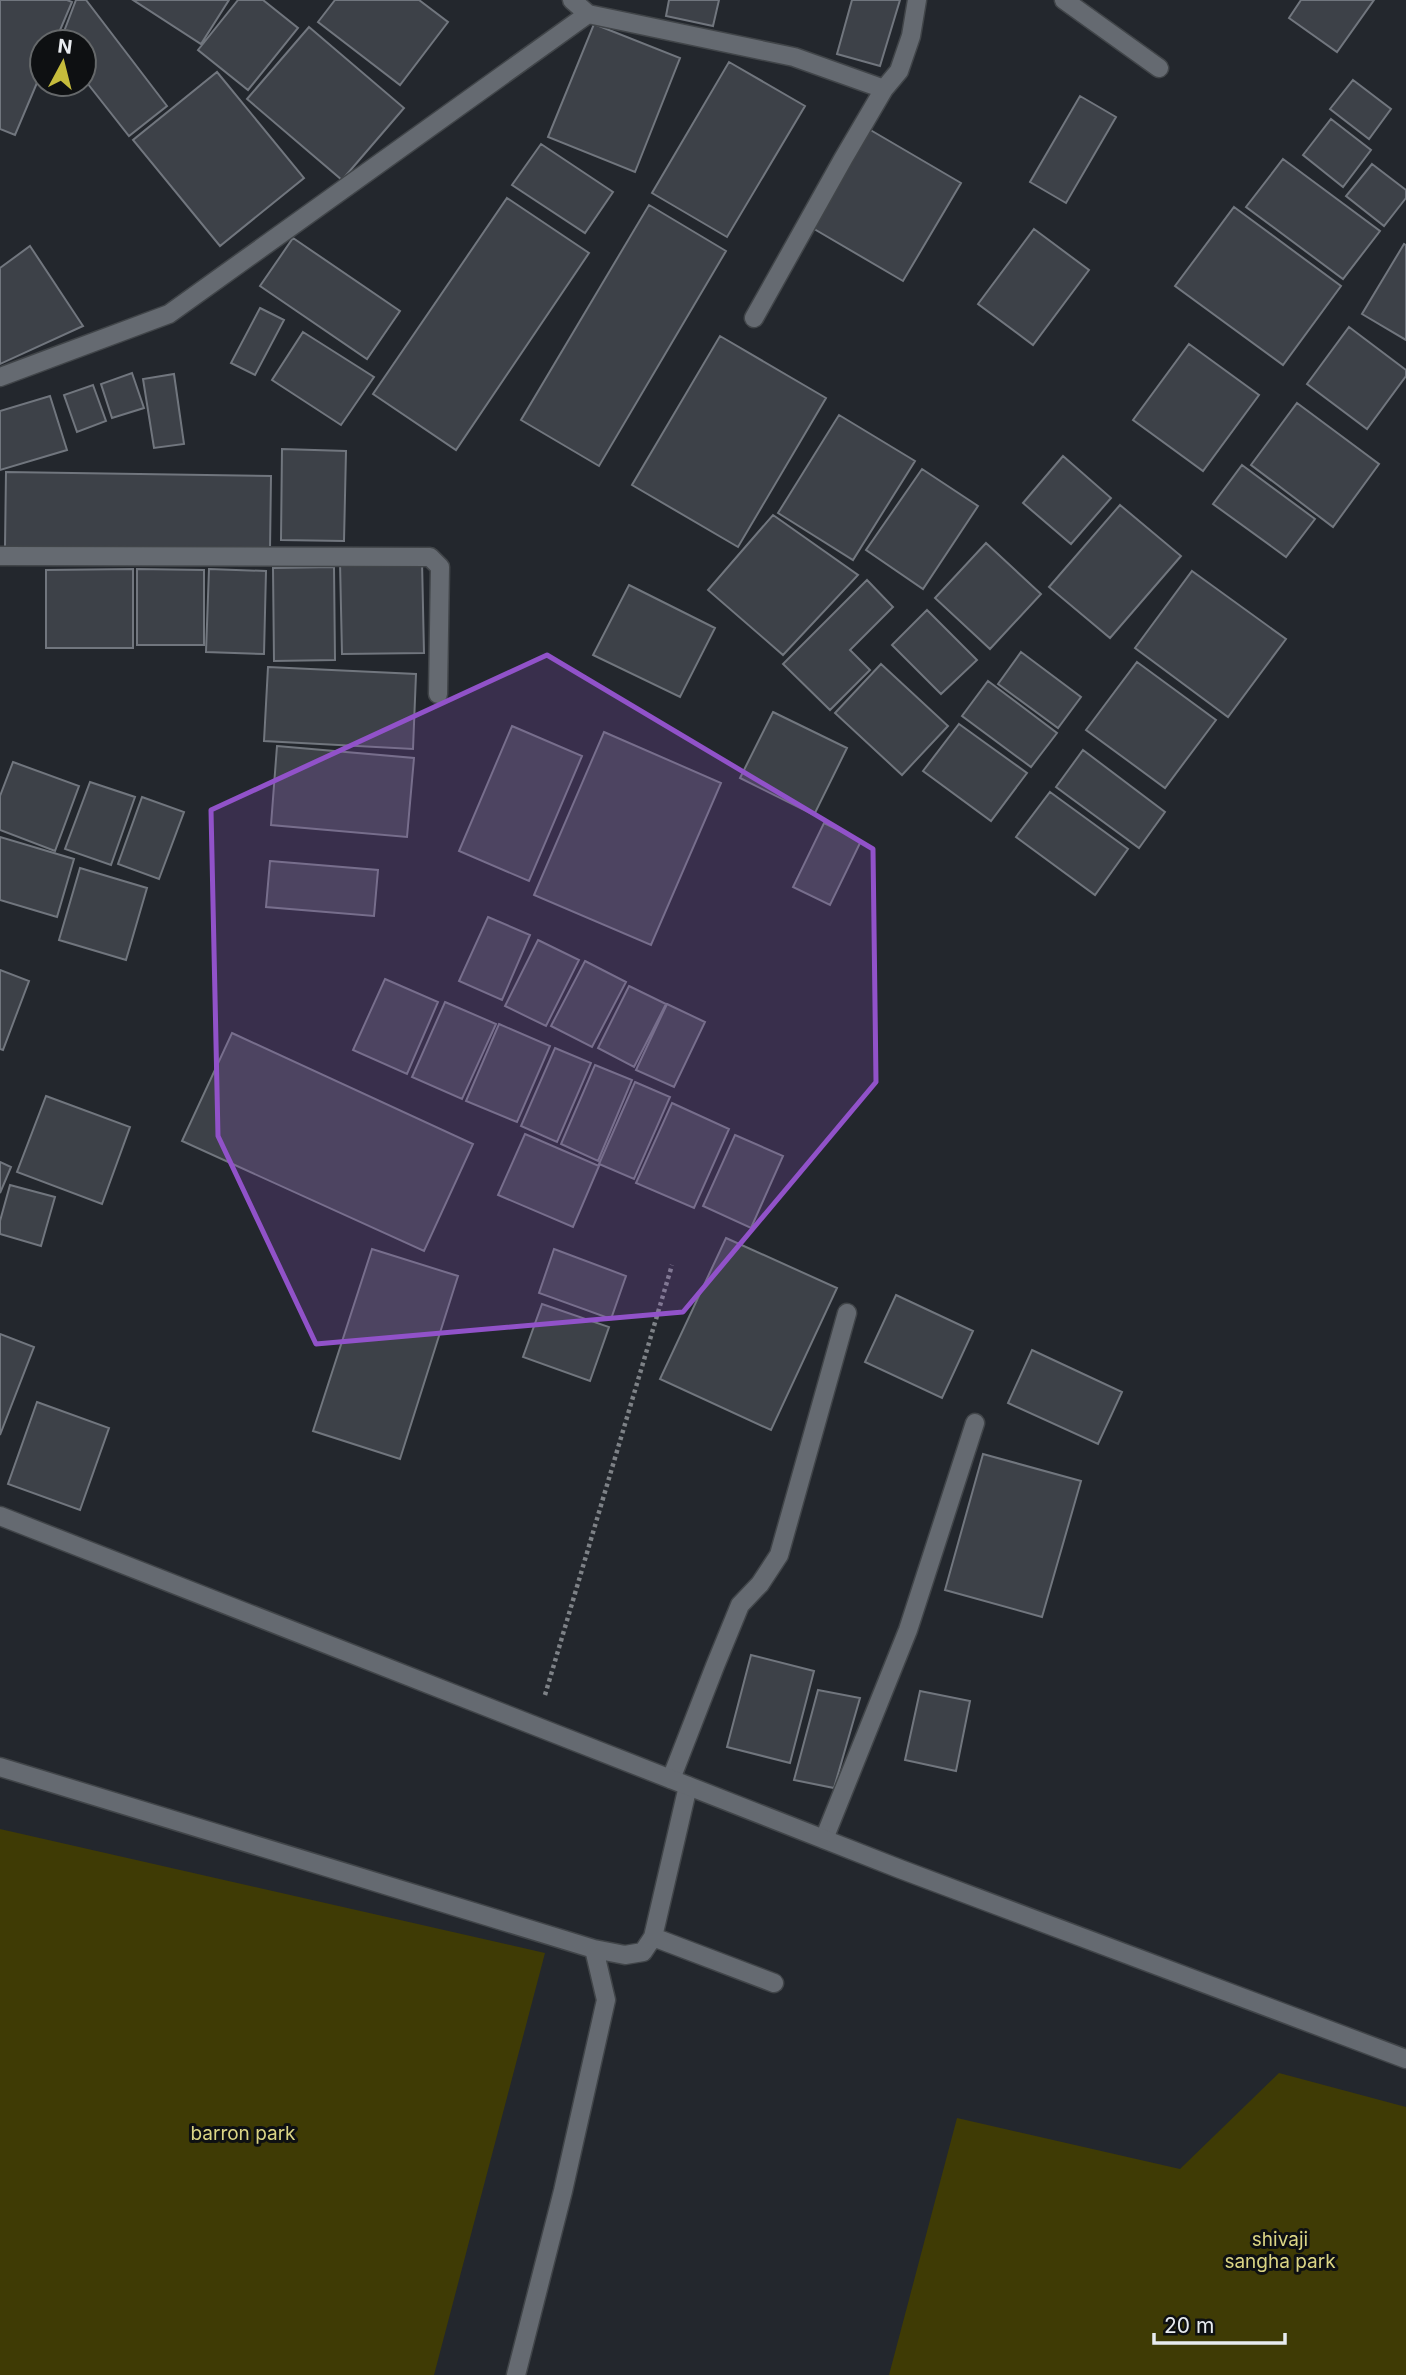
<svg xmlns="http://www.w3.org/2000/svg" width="1406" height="2375" font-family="Inter,sans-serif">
  <rect width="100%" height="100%" fill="#23272d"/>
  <path fill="#3f3b05" d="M 0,1829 L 545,1953 L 434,2375 L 0,2375 Z
    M 1279,2073 L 1406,2107 L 1406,2375 L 889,2375 L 957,2118 L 1180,2169 Z"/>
  <path fill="#3d4148" stroke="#71767e" stroke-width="2" d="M 0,0 L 67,0 L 72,2 L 55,42 L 42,42 L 42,71 L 15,135 L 0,129 Z
    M 76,0 L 86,0 L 167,106 L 129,136 L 84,79 L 84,42 L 60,42 Z
    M 133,0 L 229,0 L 201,44 Z
    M 238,0 L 263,0 L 298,28 L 248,90 L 198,50 Z
    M 335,0 L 419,0 L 448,22 L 400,85 L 318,22 Z
    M 669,0 L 719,0 L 713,26 L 666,16 Z
    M 852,0 L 900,0 L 880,66 L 837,54 Z
    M 1301,0 L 1374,0 L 1337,52 L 1289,18 Z
    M 594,24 L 680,58 L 635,172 L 548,137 Z
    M 309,27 L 404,108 L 342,180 L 247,99 Z
    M 729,62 L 805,106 L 727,237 L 652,193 Z
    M 217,72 L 304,178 L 220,246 L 133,140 Z
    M 1353,80 L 1391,109 L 1369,139 L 1330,109 Z
    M 1080,96 L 1116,117 L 1066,203 L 1030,182 Z
    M 1331,119 L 1371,150 L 1343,187 L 1303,155 Z
    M 867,128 L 961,183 L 903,281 L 809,226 Z
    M 541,144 L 613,192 L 585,233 L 512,185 Z
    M 1283,159 L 1380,231 L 1343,279 L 1246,207 Z
    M 1372,164 L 1406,190 L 1406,198 L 1384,226 L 1346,196 Z
    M 507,198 L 589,253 L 456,450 L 373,394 Z
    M 649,205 L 726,251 L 599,466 L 521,420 Z
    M 1234,207 L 1341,286 L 1283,365 L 1175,286 Z
    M 1034,229 L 1089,270 L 1033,345 L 978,304 Z
    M 293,238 L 400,311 L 367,359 L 260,286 Z
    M 1404,244 L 1406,245 L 1406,340 L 1362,314 Z
    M 30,246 L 83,326 L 0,364 L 0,268 Z
    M 260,308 L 284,320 L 255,375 L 231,363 Z
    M 1349,327 L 1406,370 L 1406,376 L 1367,429 L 1307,384 Z
    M 303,332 L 374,377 L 341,425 L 272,380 Z
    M 720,336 L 826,398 L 738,547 L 632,485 Z
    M 1189,344 L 1259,395 L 1203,471 L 1133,420 Z
    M 132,373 L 144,408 L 112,418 L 101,384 Z
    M 174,374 L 184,444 L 154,448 L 143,379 Z
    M 93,385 L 106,421 L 77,432 L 64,395 Z
    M 50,396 L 67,450 L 0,470 L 0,411 Z
    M 1297,403 L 1379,464 L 1333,527 L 1251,465 Z
    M 839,415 L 915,461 L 853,560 L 778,513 Z
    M 282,449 L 346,451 L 344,541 L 281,540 Z
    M 1063,456 L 1111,498 L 1071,544 L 1023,503 Z
    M 1242,465 L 1315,519 L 1286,557 L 1213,504 Z
    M 922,469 L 978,506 L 923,589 L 866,550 Z
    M 6,472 L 271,476 L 270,550 L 5,547 Z
    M 1120,505 L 1181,556 L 1110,638 L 1049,587 Z
    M 773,515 L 858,575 L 783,655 L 708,590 Z
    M 986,543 L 1041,594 L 990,649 L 935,598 Z
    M 422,561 L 424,653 L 342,654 L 340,562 Z
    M 334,567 L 335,660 L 274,661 L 273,568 Z
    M 133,569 L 133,648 L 46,648 L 46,570 Z
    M 137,569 L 204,570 L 204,645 L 137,645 Z
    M 209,569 L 266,571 L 264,654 L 206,652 Z
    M 1192,571 L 1286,639 L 1228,717 L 1135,648 Z
    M 867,580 L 893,607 L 850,650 L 870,670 L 830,710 L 783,664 Z
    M 629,585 L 715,628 L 680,697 L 593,655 Z
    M 927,610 L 977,660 L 941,694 L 892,645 Z
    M 1021,652 L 1081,697 L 1058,728 L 998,684 Z
    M 1137,662 L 1216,720 L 1165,788 L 1086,730 Z
    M 881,664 L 948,726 L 902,775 L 835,713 Z
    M 268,667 L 416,674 L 413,749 L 264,741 Z
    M 988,681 L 1057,733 L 1031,767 L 962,716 Z
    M 773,712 L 847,748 L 814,815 L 740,778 Z
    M 959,724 L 1027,773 L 991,821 L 923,771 Z
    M 512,726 L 582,756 L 529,881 L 459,851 Z
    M 604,732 L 721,783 L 651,945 L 534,895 Z
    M 277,746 L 414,758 L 407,837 L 271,825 Z
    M 1083,750 L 1165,812 L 1139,848 L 1056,787 Z
    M 13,762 L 79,786 L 55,851 L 0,830 L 0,796 Z
    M 90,782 L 135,797 L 111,865 L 65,849 Z
    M 1050,792 L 1128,849 L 1095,895 L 1016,837 Z
    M 142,797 L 184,812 L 159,879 L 118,864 Z
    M 824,823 L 861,841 L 830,905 L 793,887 Z
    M 0,837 L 74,859 L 57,917 L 0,900 Z
    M 270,861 L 378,870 L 374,916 L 266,907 Z
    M 80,868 L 147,888 L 126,960 L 59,940 Z
    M 488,917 L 530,935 L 502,1000 L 459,981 Z
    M 538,940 L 579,960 L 546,1026 L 505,1006 Z
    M 585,961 L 626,982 L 592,1047 L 551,1026 Z
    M 0,970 L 29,981 L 3,1050 L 0,1049 Z
    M 385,979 L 438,1002 L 407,1074 L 353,1050 Z
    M 629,986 L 666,1004 L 634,1067 L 598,1048 Z
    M 445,1002 L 496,1024 L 462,1099 L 412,1077 Z
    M 667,1004 L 705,1022 L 674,1087 L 636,1070 Z
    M 499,1024 L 550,1046 L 517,1122 L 466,1101 Z
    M 232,1033 L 473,1144 L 424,1251 L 182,1141 Z
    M 555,1048 L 591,1063 L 557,1142 L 521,1126 Z
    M 595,1065 L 632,1080 L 598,1161 L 561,1144 Z
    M 635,1082 L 670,1097 L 634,1179 L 599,1164 Z
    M 46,1096 L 130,1127 L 102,1204 L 17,1172 Z
    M 672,1103 L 729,1129 L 694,1208 L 636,1183 Z
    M 525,1134 L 599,1166 L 573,1227 L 498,1195 Z
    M 735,1135 L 783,1156 L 751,1228 L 703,1206 Z
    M 0,1162 L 11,1167 L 0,1193 Z
    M 10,1185 L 55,1197 L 41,1246 L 0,1234 L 0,1221 Z
    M 726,1238 L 837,1288 L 771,1430 L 660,1379 Z
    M 372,1249 L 458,1276 L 400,1459 L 313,1431 Z
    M 554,1249 L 626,1276 L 611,1319 L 539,1293 Z
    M 896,1295 L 973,1331 L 942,1398 L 865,1362 Z
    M 542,1304 L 609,1327 L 590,1381 L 523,1357 Z
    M 0,1334 L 34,1347 L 0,1435 Z
    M 1032,1350 L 1122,1392 L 1098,1444 L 1008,1403 Z
    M 37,1402 L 109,1428 L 80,1510 L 8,1484 Z
    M 983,1454 L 1081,1481 L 1042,1617 L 945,1590 Z
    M 751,1655 L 814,1671 L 790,1763 L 727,1747 Z
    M 818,1690 L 860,1698 L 834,1788 L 794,1780 Z
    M 920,1691 L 970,1701 L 956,1771 L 905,1760 Z"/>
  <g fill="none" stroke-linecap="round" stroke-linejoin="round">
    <g stroke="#414549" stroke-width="21">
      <path id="service" d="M 0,1767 L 594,1949 L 606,2000 L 563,2191 L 516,2375
        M 671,1779 L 715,1666 L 740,1605 L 760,1584 L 779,1555 L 847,1313
        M 653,1937 L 774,1983
        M 594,1949 L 625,1955 L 643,1952 L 653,1937 L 688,1786"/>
    </g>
    <g stroke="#414549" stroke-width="21">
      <path id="minor" d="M 572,0 L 588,14
        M 1064,0 L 1159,68
        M 754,318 L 843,159 L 884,89 L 899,71 L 911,36 L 917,0
        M 0,377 L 169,314 L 588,14 L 794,57 L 884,89
        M 0,556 L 430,557 L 440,567 L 438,694
        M 824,1839 L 908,1630 L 975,1423"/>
    </g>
    <g stroke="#414549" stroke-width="21">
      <path id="tertiary" d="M 0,1516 L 900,1869 L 1406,2059"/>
    </g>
    <path stroke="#7e8287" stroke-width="4.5" stroke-dasharray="3.5 3.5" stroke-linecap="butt" d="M 545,1695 L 672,1265"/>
    <use href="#service" stroke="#656a71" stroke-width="18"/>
    <use href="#minor" stroke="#656a71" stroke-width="18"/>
    <use href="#tertiary" stroke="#656a71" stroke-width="18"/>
  </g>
  <path fill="#9152c9" fill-opacity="0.2" stroke="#9152c9" stroke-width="5" stroke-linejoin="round" d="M 547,655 L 873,849 L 876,1082 L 683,1312 L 316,1344 L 218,1136 L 211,810 Z"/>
  <g text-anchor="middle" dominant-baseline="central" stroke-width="6" stroke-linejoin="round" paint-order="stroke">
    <g font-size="19" fill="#dbd585" stroke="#0e1012">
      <text x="243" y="2133">barron park</text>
      <text x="1280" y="2239">shivaji<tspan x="1280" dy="22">sangha park</tspan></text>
    </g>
  </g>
  <g transform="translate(63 63) rotate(7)"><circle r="33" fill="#0e1012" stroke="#65686a" stroke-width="2"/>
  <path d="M0-5L12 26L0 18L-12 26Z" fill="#c6bc3c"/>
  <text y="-10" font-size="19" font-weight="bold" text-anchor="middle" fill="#e8ebef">N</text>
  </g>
  <path d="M1154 2333v10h131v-10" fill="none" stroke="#e8ebef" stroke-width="3.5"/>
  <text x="1164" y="2333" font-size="21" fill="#e8ebef" stroke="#0e1012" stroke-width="5" paint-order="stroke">20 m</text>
</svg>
